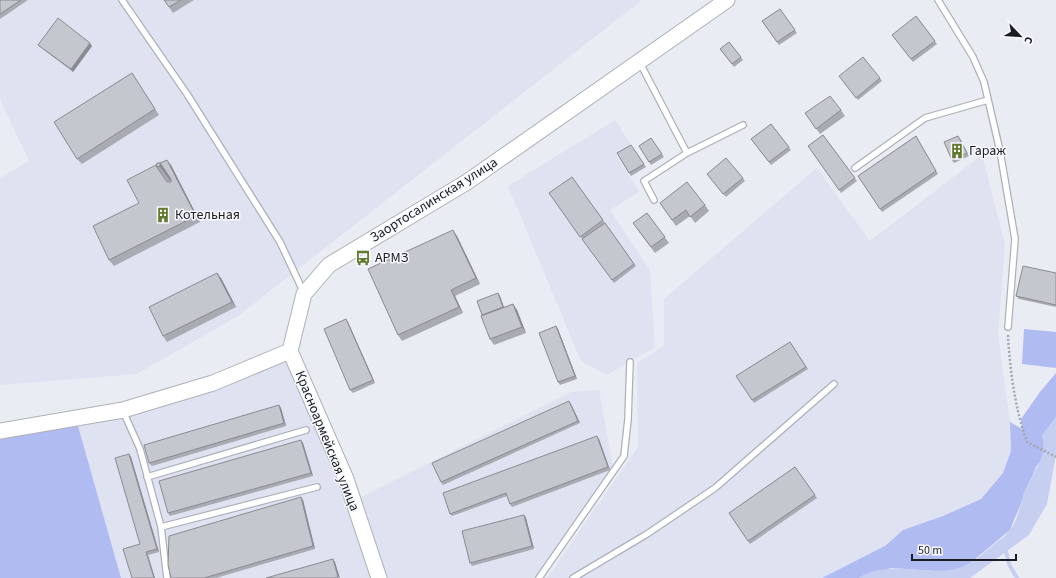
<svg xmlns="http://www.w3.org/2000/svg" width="1056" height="578" font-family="'Source Sans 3',sans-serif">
  <rect width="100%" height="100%" fill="#eaecf4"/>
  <path fill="#dee2f1" d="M 0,0 L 642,0 L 238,316 L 137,374 L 0,385 L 0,178 L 29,161 L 0,99 Z
    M 615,120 L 631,145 L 616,155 L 639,192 L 610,210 L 650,270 L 655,347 L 607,375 L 581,361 L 508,186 Z
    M 982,155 L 1005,244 L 998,334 L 1010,422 L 1011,451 L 1003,473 L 981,499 L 943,516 L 903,530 L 885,546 L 823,578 L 547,578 L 638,447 L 637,363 L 664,346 L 664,299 L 817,168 L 870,241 Z
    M 290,351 L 379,578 L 121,578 L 76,420 Z
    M 599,390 L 613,466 L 535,578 L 387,578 L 361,497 L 571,392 Z"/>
  <path fill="#afbbf1" d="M 1024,329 L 1056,332 L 1056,368 L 1022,364 Z
    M 1056,373 L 1056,417 L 1051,424 L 1042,459 L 1036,467 L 1010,530 L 968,565 L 954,571 L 934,571 L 891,568 L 859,578 L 822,578 L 885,546 L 903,530 L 943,516 L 981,499 L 1003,473 L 1011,451 L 1010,422 L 1022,429 L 1021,419 L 1040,392 Z
    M 76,419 L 121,578 L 0,578 L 0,432 Z"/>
  <path fill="#c7cff1" d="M 1056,417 L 1056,455 L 1047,504 L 1029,535 L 970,578 L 859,578 C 873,568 894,568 909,569 C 950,572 961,574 992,546 C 998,541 1006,536 1010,530 C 1019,518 1020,503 1025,490 C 1034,469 1048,458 1042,435 Z"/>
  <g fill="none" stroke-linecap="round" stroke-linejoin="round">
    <path stroke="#c7cff1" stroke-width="4" d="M 1005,547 L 1009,564 L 1017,578"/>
    <g stroke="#afb1b9" stroke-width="8">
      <path id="lane" d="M 122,0 L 187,94 L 280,242 L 304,293
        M 938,0 L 973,57 L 984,82 L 1000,151 L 1015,239 L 1008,327
        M 640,63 L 687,153 L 644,181 L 654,200
        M 687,153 L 743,125
        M 855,168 L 925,118 L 988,100
        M 123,411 L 140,449 L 161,527 L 167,578
        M 147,477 L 306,430
        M 161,527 L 317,487
        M 539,578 L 624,456 L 628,419 L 630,362
        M 573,578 L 647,534 L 715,488 L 834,384"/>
    </g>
    <g stroke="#afb1b9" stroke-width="17">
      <path id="secondary" d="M 290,351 L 346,479 L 379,578
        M 0,431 L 123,410 L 213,383 L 290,351 L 304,294 L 329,265 L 467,182 L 727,0"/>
    </g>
    <path stroke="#a5a7ad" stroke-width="2.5" stroke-dasharray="2 2" stroke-linecap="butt" d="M 1008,335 C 1010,371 1015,409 1027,442 L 1056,457"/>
    <use href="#lane" stroke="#fff" stroke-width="5.5"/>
    <use href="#secondary" stroke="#fff" stroke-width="15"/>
  </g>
  <path fill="#a9abb2" d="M 0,0 L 28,0 L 0,19 Z
    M 164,0 L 194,0 L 173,13 Z
    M 780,9 L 797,33 L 779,45 L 762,21 Z
    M 916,16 L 937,44 L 913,62 L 892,35 Z
    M 729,42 L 743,60 L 734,67 L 720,49 Z
    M 38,45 L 92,46 L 73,72 L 40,47 Z
    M 132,73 L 159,115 L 82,164 L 77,159 Z
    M 880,78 L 882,81 L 858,100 L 841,79 Z
    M 841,110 L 845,116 L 820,134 L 805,113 Z
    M 771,124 L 791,150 L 771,165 L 751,139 Z
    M 823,135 L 857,181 L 841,193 L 808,146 Z
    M 916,136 L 938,174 L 882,212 L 858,176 Z
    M 651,138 L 664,157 L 651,165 L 639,146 Z
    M 960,138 L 969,156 L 954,163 L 952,160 Z
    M 631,145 L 646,167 L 631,176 L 617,153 Z
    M 156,165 L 171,165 L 200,222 L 114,266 L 109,260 L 139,203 Z
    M 572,177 L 636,266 L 614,283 L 549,193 Z
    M 709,177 L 743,178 L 745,181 L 726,197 Z
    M 660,203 L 705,205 L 709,211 L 695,223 L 690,216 L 676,226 Z
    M 647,213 L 669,243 L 655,253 L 637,229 Z
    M 457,236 L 480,284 L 455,296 L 463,313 L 402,341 L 398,335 Z
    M 1056,273 L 1056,307 L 1019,299 L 1016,296 Z
    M 221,278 L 236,307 L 167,342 L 163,336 Z
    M 498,293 L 500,296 L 504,307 L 513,304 L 517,310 L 526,333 L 494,345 L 490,339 L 482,315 Z
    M 348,322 L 375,383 L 353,393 L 350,390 Z
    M 556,326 L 558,329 L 577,379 L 560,385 L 558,382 Z
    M 790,342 L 808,369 L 754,403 L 736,376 Z
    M 571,404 L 580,423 L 443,485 L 441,482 Z
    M 279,405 L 281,408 L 286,426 L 152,466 L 149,463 Z
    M 599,439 L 610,470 L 512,507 L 510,504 L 507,496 L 452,516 L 450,514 Z
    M 303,443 L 313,476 L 170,516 L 168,513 Z
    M 129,454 L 131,457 L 159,552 L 148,555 L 140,544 Z
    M 795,467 L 817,498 L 750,544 L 729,513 Z
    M 301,497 L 303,500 L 315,549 L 216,578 L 171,578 Z
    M 524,515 L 526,518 L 534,549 L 472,566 L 470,563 Z"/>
  <path fill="#8a8b91" d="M 90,43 L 92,46 L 73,72 L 71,69 Z
    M 167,160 L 171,165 L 200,222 L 196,216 Z
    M 160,163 L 171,179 L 171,182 L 160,167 Z
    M 453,230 L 457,236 L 480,284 L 476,278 Z
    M 217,273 L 221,278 L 236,307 L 232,302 Z
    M 451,290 L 455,296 L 463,313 L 459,307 Z
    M 498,293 L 500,296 L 506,314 L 504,311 Z
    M 513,304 L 517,310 L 526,333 L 522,327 Z
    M 346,319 L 348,322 L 375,383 L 373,380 Z
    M 556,326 L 558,329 L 577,379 L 575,376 Z
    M 569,401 L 571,404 L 580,423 L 578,421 Z
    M 279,405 L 281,408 L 286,426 L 284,423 Z
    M 597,436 L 599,439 L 610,470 L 608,467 Z
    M 301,440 L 303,443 L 313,476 L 311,473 Z
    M 129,454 L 131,457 L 159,552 L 157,549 Z
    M 301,497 L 303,500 L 315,549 L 313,546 Z
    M 524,515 L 526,518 L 534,549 L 532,546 Z
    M 146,552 L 148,555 L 155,578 L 154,578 Z
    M 333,559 L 335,562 L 340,578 L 338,577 Z"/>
  <path fill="#c5c7cf" stroke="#8a8b91" d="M 0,0 L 21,0 L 0,14 Z
    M 164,0 L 181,0 L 169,7 Z
    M 780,9 L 795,30 L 777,42 L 762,21 Z
    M 916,16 L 935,41 L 911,59 L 892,35 Z
    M 58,18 L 90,43 L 71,69 L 38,45 Z
    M 729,42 L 741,57 L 732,64 L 720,49 Z
    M 863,57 L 880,78 L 856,98 L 839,76 Z
    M 132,73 L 155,109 L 77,159 L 54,122 Z
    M 830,96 L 841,110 L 816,129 L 805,113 Z
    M 771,124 L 789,147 L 769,162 L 751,139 Z
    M 823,135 L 855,178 L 839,190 L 808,146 Z
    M 916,136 L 936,171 L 880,209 L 858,176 Z
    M 958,136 L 967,153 L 952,160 L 944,142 Z
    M 651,138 L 662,154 L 649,162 L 639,146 Z
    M 631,145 L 644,164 L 629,173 L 617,153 Z
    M 726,158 L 743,178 L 723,194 L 707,174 Z
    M 167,160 L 196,216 L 109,260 L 93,226 L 139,203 L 127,180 L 156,165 L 156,166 L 167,182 L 171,182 L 171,179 L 160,163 Z
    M 157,163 L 160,163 L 160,167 L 156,166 Z
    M 572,177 L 603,220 L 580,237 L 549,193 Z
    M 687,182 L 705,205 L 690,217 L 686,210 L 672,220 L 660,203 Z
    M 647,213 L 665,237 L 651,247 L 633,223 Z
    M 605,223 L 634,264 L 612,280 L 582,239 Z
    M 453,230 L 476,278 L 451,290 L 459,307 L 398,335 L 368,269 Z
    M 1023,266 L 1056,273 L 1056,305 L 1016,296 Z
    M 217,273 L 232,302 L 163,336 L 149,307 Z
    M 498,293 L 503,307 L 482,315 L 477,301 Z
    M 513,304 L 522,327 L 490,339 L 481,316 Z
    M 346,319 L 373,380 L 350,390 L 324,329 Z
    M 556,326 L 575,376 L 558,382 L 539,333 Z
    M 790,342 L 806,367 L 752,400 L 736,376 Z
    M 569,401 L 578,421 L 441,482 L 432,463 Z
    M 279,405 L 284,423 L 149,463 L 144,445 Z
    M 597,436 L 608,467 L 510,504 L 506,493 L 450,514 L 443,493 Z
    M 301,440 L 311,473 L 168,513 L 159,481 Z
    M 129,454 L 157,549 L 146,552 L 154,578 L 132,578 L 123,549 L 140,544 L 115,458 Z
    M 795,467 L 815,495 L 748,541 L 729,513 Z
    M 301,497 L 313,546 L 204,578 L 171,578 L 168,565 L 169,536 Z
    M 524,515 L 532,546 L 470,563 L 462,531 Z
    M 333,559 L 338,577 L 335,578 L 266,578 Z"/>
  <defs>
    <g id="building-bare" transform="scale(1.2)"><path d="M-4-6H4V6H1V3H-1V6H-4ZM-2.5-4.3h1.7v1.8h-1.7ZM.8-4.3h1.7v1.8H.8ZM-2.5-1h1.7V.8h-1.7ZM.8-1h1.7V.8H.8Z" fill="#617a2d" stroke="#f8f9ff" stroke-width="2.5" paint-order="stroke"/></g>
    <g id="bus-bare" transform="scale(1.2)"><path d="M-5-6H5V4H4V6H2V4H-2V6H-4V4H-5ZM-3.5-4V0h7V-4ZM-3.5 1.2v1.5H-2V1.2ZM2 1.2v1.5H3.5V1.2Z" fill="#617a2d" stroke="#f8f9ff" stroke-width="2.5" paint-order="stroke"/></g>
  </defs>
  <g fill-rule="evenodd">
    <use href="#building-bare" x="957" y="151"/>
    <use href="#building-bare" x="163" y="215"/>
    <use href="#bus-bare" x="363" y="258"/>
  </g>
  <g text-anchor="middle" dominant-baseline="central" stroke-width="3" stroke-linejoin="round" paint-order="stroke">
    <g font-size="14" fill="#1c1d20" stroke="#f8f9ff" text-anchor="start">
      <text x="969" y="151">Гараж</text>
      <text x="175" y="215">Котельная</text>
      <text x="375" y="258">АРМЗ</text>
    </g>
    <g font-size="14" fill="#1c1d20" stroke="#f8f9ff">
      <text transform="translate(434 200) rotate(-32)">Заортосалинская улица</text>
      <text transform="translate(327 441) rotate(68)">Красноармейская улица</text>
    </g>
  </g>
  <g transform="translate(1020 36) rotate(115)" stroke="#f8f9ff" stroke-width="3" paint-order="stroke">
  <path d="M0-3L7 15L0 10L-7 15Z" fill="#1c1d20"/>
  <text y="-6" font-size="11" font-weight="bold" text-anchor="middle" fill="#1c1d20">С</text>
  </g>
  <path d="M912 554v6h104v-6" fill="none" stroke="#1c1d20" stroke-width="2"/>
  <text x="918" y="554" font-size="12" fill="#1c1d20" stroke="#f8f9ff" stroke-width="3" paint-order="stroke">50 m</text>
</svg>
